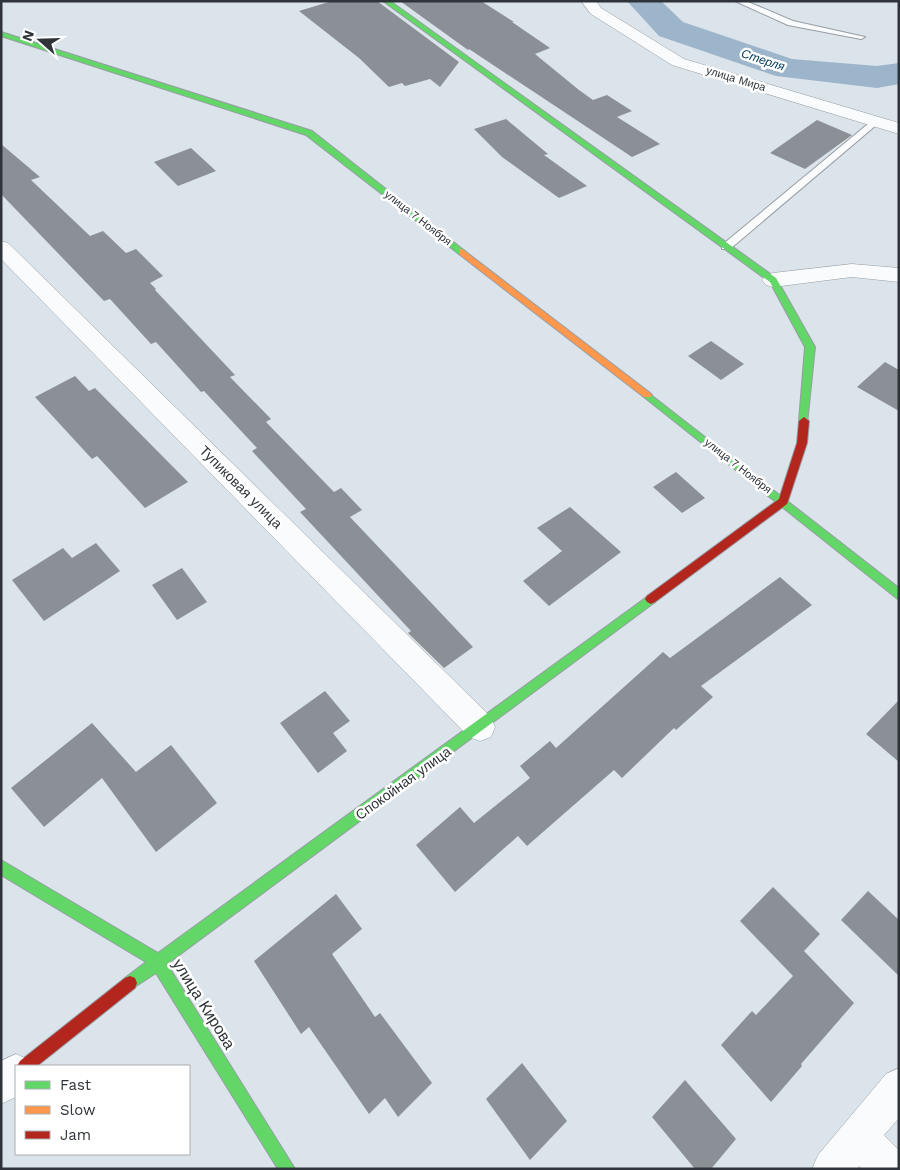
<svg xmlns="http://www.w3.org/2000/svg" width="900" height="1170" font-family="'Work Sans',sans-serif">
  <rect width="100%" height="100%" fill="#dbe3eb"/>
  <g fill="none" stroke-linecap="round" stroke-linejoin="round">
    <path fill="#9cb5ca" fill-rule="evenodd" d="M 627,1 L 661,1 L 683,22 L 792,59 L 877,66 L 899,63 L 899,84 L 877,88 L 776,76 L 659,36 Z"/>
  </g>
  <path fill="#8b9096" d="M 332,1 L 377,1 L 459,62 L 440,87 L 430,79 L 405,86 L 402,83 L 389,87 L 359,58 L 299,11 Z
    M 400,1 L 481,1 L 514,22 L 512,22 L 550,48 L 535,54 L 579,90 L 593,100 L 607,95 L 632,111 L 617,117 L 660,144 L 632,157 L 469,49 L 468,50 Z
    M 506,119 L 548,154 L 544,155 L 587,186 L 559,198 L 502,157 L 474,129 Z
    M 817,120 L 852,135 L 805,169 L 770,153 Z
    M 1,144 L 40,177 L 31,180 L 90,236 L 103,231 L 126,253 L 136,249 L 163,276 L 150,283 L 156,289 L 155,290 L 235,375 L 230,377 L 271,419 L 266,422 L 334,492 L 341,488 L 362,510 L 350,517 L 473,647 L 444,668 L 408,633 L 411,631 L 300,512 L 306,509 L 252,451 L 257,448 L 204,391 L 201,392 L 156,342 L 151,344 L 110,299 L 104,301 L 1,194 Z
    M 191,148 L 216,171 L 178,186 L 154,162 Z
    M 711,341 L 744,364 L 721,380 L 688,356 Z
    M 885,362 L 899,370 L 899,411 L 857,387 Z
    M 75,376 L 89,391 L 95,388 L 188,482 L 145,508 L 97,456 L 92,459 L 35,397 Z
    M 676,472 L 705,498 L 682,513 L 653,487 Z
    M 570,507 L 621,552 L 549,606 L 523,581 L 562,551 L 537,528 Z
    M 96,543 L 120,571 L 44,621 L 12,580 L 63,548 L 72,558 Z
    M 182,568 L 207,602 L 177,620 L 152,585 Z
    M 780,577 L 812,605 L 701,686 L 713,697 L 676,730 L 674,728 L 622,778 L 614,770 L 527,846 L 518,836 L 455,892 L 416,845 L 460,807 L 474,823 L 530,778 L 520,766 L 550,741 L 556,748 L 663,652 L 670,658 Z
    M 325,691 L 350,721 L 333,733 L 347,751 L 318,773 L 280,723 Z
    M 899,700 L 899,762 L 866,734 Z
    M 92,723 L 136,772 L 171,745 L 217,803 L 156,852 L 102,778 L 44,827 L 11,788 Z
    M 773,887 L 820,934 L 804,951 L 854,1003 L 801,1064 L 802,1066 L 771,1102 L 721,1045 L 752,1011 L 756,1015 L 793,976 L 740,921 Z
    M 868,891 L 899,920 L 899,976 L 841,920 Z
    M 336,894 L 362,929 L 332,954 L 375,1017 L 380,1013 L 432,1083 L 398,1117 L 385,1098 L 369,1114 L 309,1027 L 301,1034 L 254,961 Z
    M 522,1063 L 567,1121 L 530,1160 L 486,1099 Z
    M 685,1080 L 736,1139 L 711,1169 L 695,1169 L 652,1117 Z"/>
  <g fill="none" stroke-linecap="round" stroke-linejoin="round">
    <g stroke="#979ea4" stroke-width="2">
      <path id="lane" d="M 735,1 L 746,1 L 793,21 L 865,37 L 861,39 L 788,25 Z
        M 874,119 L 881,121 L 730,249 L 722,249 L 722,245 Z"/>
    </g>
    <g stroke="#979ea4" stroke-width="1">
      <path id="street" d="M 581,1 L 596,1 L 601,8 L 684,59 L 899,123 L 899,134 L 672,65 L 591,14 Z
        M 1,241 L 8,243 L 491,717 L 495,727 L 491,737 L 480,741 L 469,737 L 1,259 Z
        M 852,264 L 899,268 L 899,282 L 852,277 L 773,287 L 766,285 L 762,280 L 766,275 L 773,273 Z
        M 16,1054 L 29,1060 L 32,1066 L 16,1066 L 16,1097 L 1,1104 L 1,1061 Z
        M 899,1068 L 899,1118 L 884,1135 L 899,1150 L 899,1169 L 862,1169 L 859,1166 L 858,1169 L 812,1169 L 818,1155 L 886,1074 Z"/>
    </g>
    <g stroke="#979ea4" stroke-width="2">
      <path id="fast" d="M 383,1 L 390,1 L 776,278 L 815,347 L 807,424 L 801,424 L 799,421 L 805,347 L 770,282 Z
        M 1,32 L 312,131 L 466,252 L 462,255 L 459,254 L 306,135 L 1,36 Z
        M 647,392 L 899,588 L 899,600 L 644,397 L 642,395 Z
        M 651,594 L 655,596 L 657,599 L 655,602 L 167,964 L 295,1169 L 278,1169 L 156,973 L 130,990 L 125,988 L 123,983 L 125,978 L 146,962 L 1,875 L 1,860 L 158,953 Z"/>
    </g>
    <g stroke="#979ea4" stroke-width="2">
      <path id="slow" d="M 462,249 L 650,393 L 652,395 L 650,397 L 644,397 L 459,254 L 459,250 Z"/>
    </g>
    <g stroke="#979ea4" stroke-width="2">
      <path id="jam" d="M 804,417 L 809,421 L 807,443 L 787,504 L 655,602 L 651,604 L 647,602 L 645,599 L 647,596 L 779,499 L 797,443 L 799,421 Z
        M 130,976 L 135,978 L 137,983 L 135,988 L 37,1066 L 17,1066 L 20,1061 L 125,978 Z"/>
    </g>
    <use href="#lane" fill="#fafbfc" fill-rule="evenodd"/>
    <use href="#street" fill="#fafbfc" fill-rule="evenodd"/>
    <use href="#fast" fill="#63d668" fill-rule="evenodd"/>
    <use href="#slow" fill="#ff974d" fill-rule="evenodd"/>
    <use href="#jam" fill="#b3261e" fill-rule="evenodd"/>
  </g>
  <g text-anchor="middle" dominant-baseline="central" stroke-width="5" stroke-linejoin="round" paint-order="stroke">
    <g font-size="11" fill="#2e3439" stroke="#fff">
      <text transform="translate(736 79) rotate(17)">улица Мира</text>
      <text transform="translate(418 218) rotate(38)">улица 7 Ноября</text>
      <text transform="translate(738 466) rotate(38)">улица 7 Ноября</text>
    </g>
    <g font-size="12" font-style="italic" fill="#013c60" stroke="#fff">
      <text transform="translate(763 60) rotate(18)">Стерля</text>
    </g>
    <g font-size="14" fill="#2e3439" stroke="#fff">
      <text transform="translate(241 487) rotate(45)">Тупиковая улица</text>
      <text transform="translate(403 783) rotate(-36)">Спокойная улица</text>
    </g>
    <g font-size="16" fill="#2e3439" stroke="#fff">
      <text transform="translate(204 1004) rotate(58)">улица Кирова</text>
    </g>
  </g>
  <rect width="900" height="1170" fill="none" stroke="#2e3439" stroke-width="5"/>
  <rect x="15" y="1065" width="175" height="90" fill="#ffffff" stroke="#abaeb0"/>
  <rect x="25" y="1081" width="25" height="8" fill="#63d668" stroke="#abaeb0"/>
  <text x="60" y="1090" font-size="15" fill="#2e3439">Fast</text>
  <rect x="25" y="1106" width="25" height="8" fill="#ff974d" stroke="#abaeb0"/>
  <text x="60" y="1115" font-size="15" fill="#2e3439">Slow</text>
  <rect x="25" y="1131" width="25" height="8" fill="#b3261e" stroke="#abaeb0"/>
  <text x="60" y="1140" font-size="15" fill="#2e3439">Jam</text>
  <g transform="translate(40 40) rotate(290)" stroke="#ffffff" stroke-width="4" paint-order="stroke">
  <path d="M0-4L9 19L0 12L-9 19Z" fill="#2e3439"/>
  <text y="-8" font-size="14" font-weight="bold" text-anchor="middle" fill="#2e3439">N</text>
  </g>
</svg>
